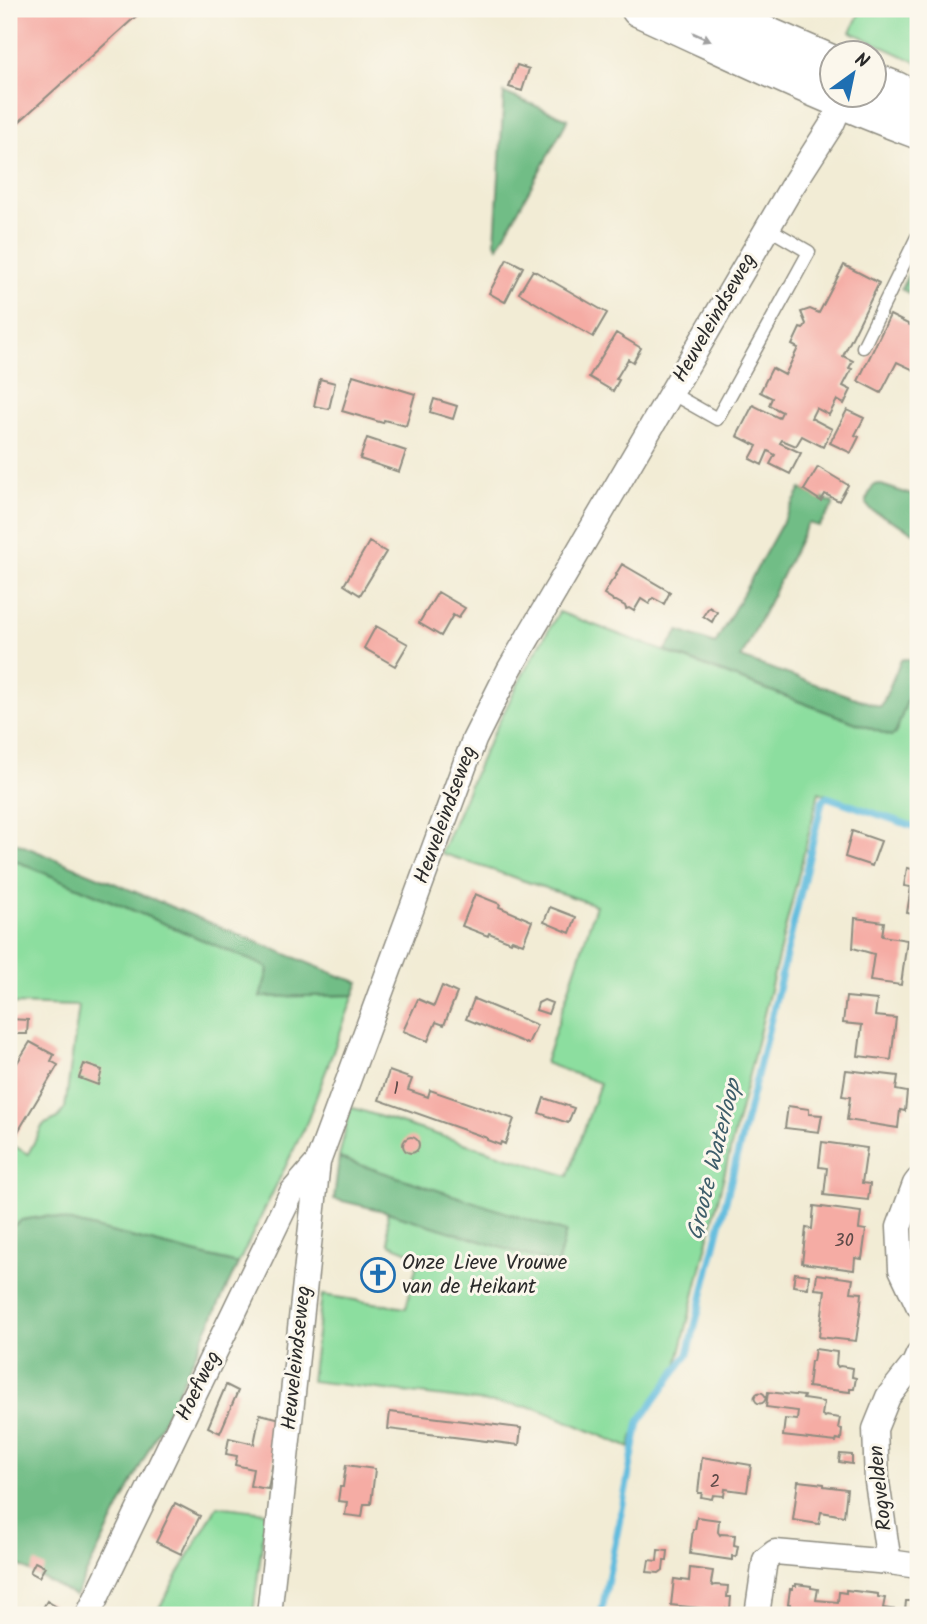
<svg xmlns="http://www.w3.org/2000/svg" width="927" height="1624" font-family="Kalam,sans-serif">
  <rect width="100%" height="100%" fill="#fbf7ec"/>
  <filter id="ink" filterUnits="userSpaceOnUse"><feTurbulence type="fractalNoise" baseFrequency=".0143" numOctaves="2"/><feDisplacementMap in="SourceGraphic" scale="14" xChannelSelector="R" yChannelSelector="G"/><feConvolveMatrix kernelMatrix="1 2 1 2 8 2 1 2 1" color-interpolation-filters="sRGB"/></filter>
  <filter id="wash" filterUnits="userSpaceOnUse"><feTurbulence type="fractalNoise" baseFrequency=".00686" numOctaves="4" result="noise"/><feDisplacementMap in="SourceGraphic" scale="28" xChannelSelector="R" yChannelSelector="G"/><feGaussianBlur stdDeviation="1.57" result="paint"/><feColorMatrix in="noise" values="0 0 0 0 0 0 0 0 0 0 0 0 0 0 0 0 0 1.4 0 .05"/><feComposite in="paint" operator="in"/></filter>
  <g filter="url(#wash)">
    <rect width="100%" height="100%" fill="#f2ecd5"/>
    <path fill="#8cde9f" stroke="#5c8465" stroke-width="2" d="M 861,9 L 918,9 L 918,63 L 851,32 Z
      M 559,612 L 891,736 L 896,732 L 918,669 L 918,830 L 819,792 L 677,1365 L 632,1437 L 630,1448 L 536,1408 L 311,1381 L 322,1295 L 406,1308 L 419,1256 L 389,1244 L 387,1212 L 558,1264 L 565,1232 L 339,1158 L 350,1107 L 568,1176 L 600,1083 L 545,1063 L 596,905 L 441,853 L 483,754 L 523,674 Z
      M 9,858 L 267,967 L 268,970 L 261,997 L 354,995 L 307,1122 L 238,1264 L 47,1216 L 22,1220 L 9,1229 L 9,1143 L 28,1154 L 43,1125 L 58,1118 L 65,1108 L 79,1006 L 9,1004 Z
      M 217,1506 L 266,1512 L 253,1615 L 155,1615 Z"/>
    <path fill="#71bd86" stroke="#4e7458" stroke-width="2" d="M 504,93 L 568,119 L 498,247 L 495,243 Z
      M 918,254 L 918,298 L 901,289 Z
      M 878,484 L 918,497 L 918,534 L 871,510 L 867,505 L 866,500 L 873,486 Z
      M 801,489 L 833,503 L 833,506 L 819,526 L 808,523 L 741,658 L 881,707 L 901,660 L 905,659 L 918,661 L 918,669 L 896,732 L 894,735 L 891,736 L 665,651 L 679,631 L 715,644 Z
      M 9,840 L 342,977 L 359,982 L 354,995 L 260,997 L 268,971 L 267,967 L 9,858 Z
      M 339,1158 L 566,1232 L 557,1265 L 388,1212 L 334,1199 Z
      M 47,1216 L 238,1264 L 175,1397 L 75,1596 L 9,1560 L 9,1229 L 22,1220 Z"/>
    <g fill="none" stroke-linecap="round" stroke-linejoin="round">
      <path stroke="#60bcde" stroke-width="7" d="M 601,1615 L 639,1422 L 688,1354 L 773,1011 L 822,802 L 824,799 L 827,797 L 918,828"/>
    </g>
    <g id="blocks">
      <path fill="#f5aca4" d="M 22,9 L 144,9 L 9,131 L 9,21 Z
        M 517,65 L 529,69 L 522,91 L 509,87 Z
        M 507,259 L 523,267 L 505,302 L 489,293 Z
        M 844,265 L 879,283 L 843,356 L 853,361 L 849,368 L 852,369 L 843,386 L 851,390 L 844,404 L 837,400 L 829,415 L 816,408 L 811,418 L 832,429 L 823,447 L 802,436 L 796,446 L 782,440 L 780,443 L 801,453 L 790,474 L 770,464 L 775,455 L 768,451 L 762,465 L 750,459 L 757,446 L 737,436 L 753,405 L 779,418 L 782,412 L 769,405 L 772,398 L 760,392 L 772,368 L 785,375 L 798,348 L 792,345 L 800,328 L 803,329 L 806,324 L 801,312 L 810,309 L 819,313 Z
        M 533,270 L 607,313 L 593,337 L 519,293 Z
        M 890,315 L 918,329 L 918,372 L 897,362 L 881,393 L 858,381 Z
        M 616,333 L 641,348 L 633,362 L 628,359 L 616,379 L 619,380 L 613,391 L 589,377 Z
        M 353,375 L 415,394 L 406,426 L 384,420 L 383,423 L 342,411 Z
        M 320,379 L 335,383 L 329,409 L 314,406 Z
        M 434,399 L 457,406 L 453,419 L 430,412 Z
        M 847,410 L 864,418 L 855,435 L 859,437 L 851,453 L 830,443 Z
        M 367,438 L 406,451 L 399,472 L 360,459 Z
        M 818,467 L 848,485 L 839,501 L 825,494 L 821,501 L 804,490 Z
        M 369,542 L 386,552 L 360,595 L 344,585 Z
        M 622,564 L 670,592 L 664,604 L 653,598 L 649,604 L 641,599 L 634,611 L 629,608 L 626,609 L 625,606 L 616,601 L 613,601 L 612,599 L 604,594 L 611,582 L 617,575 L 616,574 Z
        M 438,592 L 465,608 L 458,618 L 453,615 L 441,636 L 419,623 Z
        M 709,607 L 717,612 L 712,622 L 703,616 Z
        M 376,626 L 408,644 L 395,666 L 364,648 Z
        M 852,831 L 881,841 L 872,866 L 845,857 Z
        M 907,868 L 918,870 L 918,915 L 907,913 L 911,887 L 904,886 Z
        M 475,894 L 500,904 L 499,907 L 532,921 L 523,944 L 512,940 L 511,942 L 489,933 L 488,936 L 462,926 Z
        M 550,907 L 576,917 L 570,933 L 544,922 Z
        M 855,918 L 884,922 L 882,936 L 907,940 L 901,985 L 870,981 L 874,954 L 853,948 Z
        M 442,986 L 457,993 L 444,1025 L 436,1022 L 428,1041 L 403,1031 L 418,999 L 434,1006 Z
        M 846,997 L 877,1000 L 875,1016 L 896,1018 L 891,1060 L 858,1056 L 862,1025 L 843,1023 Z
        M 474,999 L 537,1025 L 528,1044 L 466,1019 Z
        M 544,1000 L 552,1003 L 548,1014 L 536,1010 L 538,1003 Z
        M 9,1019 L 28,1020 L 27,1034 L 9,1034 Z
        M 30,1042 L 54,1055 L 51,1061 L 58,1065 L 13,1140 L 9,1138 L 9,1076 Z
        M 84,1064 L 102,1070 L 98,1085 L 79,1078 Z
        M 846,1070 L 898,1076 L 896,1090 L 907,1092 L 905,1111 L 900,1110 L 898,1128 L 847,1120 L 850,1097 L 842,1096 Z
        M 389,1071 L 412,1079 L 408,1090 L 428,1097 L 430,1090 L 514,1119 L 505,1144 L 501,1142 L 500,1145 L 487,1140 L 487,1138 L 379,1100 Z
        M 544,1098 L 574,1108 L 568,1123 L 539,1113 Z
        M 788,1106 L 809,1109 L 809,1114 L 822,1115 L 819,1132 L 785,1128 Z
        M403 1145a8 8 0 1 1 16 0a8 8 0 1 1-16 0Z
        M 822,1142 L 867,1148 L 862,1183 L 870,1184 L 868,1200 L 824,1195 L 827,1168 L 819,1167 Z
        M 814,1206 L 861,1212 L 859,1229 L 866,1230 L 862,1259 L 855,1258 L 854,1270 L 802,1263 L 806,1228 L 812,1229 Z
        M 367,1266 L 383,1267 L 382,1271 L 387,1272 L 386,1281 L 381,1280 L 381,1283 L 369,1282 L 371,1271 L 366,1271 Z
        M 795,1273 L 809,1275 L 808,1288 L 793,1286 Z
        M 817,1274 L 853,1279 L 851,1292 L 862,1293 L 860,1314 L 856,1341 L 819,1337 L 825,1290 L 815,1289 Z
        M 815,1349 L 837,1352 L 836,1364 L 838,1367 L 840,1366 L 853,1368 L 852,1377 L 856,1378 L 854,1389 L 850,1389 L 850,1392 L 808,1387 L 811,1361 L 813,1361 Z
        M 226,1385 L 238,1391 L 220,1433 L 208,1427 Z
        M 768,1392 L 804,1396 L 803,1399 L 824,1402 L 822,1415 L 825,1417 L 826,1416 L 840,1418 L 838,1428 L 842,1429 L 841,1440 L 837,1439 L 836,1442 L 783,1436 L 785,1419 L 797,1420 L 798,1411 L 766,1407 Z
        M754.5 1398a5.5 5.5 0 1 1 11 0a5.5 5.5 0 1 1-11 0Z
        M 390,1412 L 521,1428 L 519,1445 L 388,1429 Z
        M 260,1414 L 281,1419 L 268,1489 L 250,1486 L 253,1469 L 235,1465 L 237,1456 L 226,1454 L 229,1438 L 254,1444 Z
        M 840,1454 L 852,1455 L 852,1464 L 839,1462 Z
        M 702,1457 L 751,1465 L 747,1492 L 725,1489 L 724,1496 L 713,1495 L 712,1499 L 701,1497 L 702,1493 L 698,1493 Z
        M 346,1465 L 375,1469 L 371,1504 L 364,1504 L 362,1517 L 345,1515 L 347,1502 L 338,1501 L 340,1487 L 343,1487 Z
        M 798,1481 L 824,1484 L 824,1486 L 847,1489 L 844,1516 L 821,1512 L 819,1524 L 793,1520 Z
        M 175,1503 L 200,1516 L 181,1554 L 156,1542 Z
        M 697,1517 L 719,1520 L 718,1532 L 720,1535 L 721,1534 L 735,1535 L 734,1545 L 738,1546 L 736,1557 L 732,1556 L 732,1560 L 690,1554 L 693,1529 L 695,1529 Z
        M 658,1550 L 668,1551 L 667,1561 L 664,1561 L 663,1570 L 659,1573 L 647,1572 L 649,1560 L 657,1561 Z
        M 35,1562 L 45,1567 L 39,1577 L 30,1572 Z
        M 690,1568 L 713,1571 L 711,1583 L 713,1586 L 715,1585 L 728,1586 L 727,1597 L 731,1597 L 730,1609 L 726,1608 L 725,1611 L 671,1605 L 674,1579 L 689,1581 Z
        M 796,1584 L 811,1586 L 811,1588 L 818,1589 L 816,1600 L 838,1602 L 839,1592 L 846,1593 L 846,1590 L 878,1594 L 878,1597 L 885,1598 L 883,1608 L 905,1611 L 906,1601 L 913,1601 L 913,1599 L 918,1599 L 918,1615 L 792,1615 L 793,1608 L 790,1608 L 790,1604 L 788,1604 L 790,1589 L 793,1589 L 793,1586 L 796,1586 Z
        M 47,1601 L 57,1607 L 71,1615 L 39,1615 Z
        M 9,1605 L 26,1615 L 9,1615 Z"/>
    </g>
  </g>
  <g filter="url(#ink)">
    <use href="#blocks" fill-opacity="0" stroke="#8e8c80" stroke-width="2"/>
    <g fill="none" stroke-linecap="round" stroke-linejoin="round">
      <g stroke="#8e8c80" stroke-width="15">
        <path id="service" d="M 863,347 L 918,235
          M 671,393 L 717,419 L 809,252 L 768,228"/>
      </g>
      <g stroke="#8e8c80" stroke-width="27">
        <path id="minor" d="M 918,1180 L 915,1184 L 899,1227 L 901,1269 L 918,1305
          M 918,1355 L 914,1364 L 888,1397 L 875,1429 L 877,1482 L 889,1562 L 918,1566
          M 88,1615 L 292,1192 L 318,1162
          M 269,1615 L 318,1162 L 474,740 L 509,670 L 791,188 L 832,124 L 845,94
          M 757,1615 L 765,1560 L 775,1552 L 889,1562"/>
      </g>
      <g stroke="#8e8c80" stroke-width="38">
        <path id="secondary" d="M 639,9 C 732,51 823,96 918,131
          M 708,9 L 832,63
          M 874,81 L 895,89 L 918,101"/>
      </g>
      <use href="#service" stroke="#fff" stroke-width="12"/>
      <use href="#minor" stroke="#fff" stroke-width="24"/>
      <use href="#secondary" stroke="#fff" stroke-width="35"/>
    </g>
    <defs><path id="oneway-solid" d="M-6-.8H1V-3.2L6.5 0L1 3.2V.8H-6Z" transform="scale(1.75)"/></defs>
    <use fill="#a0a0a0" href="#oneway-solid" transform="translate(702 37) rotate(24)"/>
  </g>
  <defs>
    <g id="church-ring" transform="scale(1.75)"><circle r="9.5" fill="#fbf7ec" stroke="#1f6fb2" stroke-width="1.5"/><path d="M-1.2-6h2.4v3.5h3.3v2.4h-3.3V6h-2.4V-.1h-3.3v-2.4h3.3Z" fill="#1f6fb2"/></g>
  </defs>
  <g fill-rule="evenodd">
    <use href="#church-ring" x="378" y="1275"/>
  </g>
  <g text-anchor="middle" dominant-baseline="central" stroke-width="6" stroke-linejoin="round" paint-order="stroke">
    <g font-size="18" fill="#5e4b49">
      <text x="396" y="1089">1</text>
      <text x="844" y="1241">30</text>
      <text x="715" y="1482">2</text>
    </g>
    <g font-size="21" fill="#2b2b2b" stroke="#fbf7ec">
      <text transform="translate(715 318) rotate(-60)">Heuveleindseweg</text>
      <text transform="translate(446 815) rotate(-70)">Heuveleindseweg</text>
      <text transform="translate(297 1358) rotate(-84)">Heuveleindseweg</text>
      <text transform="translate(199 1386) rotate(-64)">Hoefweg</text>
      <text transform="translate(881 1488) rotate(-96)">Rogvelden</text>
    </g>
    <g font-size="21" fill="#2b2b2b" stroke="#fbf7ec" text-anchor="start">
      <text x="402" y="1263">Onze Lieve Vrouwe<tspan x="402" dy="24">van de Heikant</tspan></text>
    </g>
    <g font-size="23" font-style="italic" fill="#3e5e6a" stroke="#fbf7ec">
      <text transform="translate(715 1160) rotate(-76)">Groote Waterloop</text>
    </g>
  </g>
  <rect width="927" height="1624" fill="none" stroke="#fbf7ec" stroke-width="35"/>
  <g transform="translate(853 74) rotate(33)"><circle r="33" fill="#fbf7ec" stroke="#a8a59f" stroke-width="2"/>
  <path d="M0-5L12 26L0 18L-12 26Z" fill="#1f6fb2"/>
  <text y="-10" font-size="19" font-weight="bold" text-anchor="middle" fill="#2b2b2b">N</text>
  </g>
</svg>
